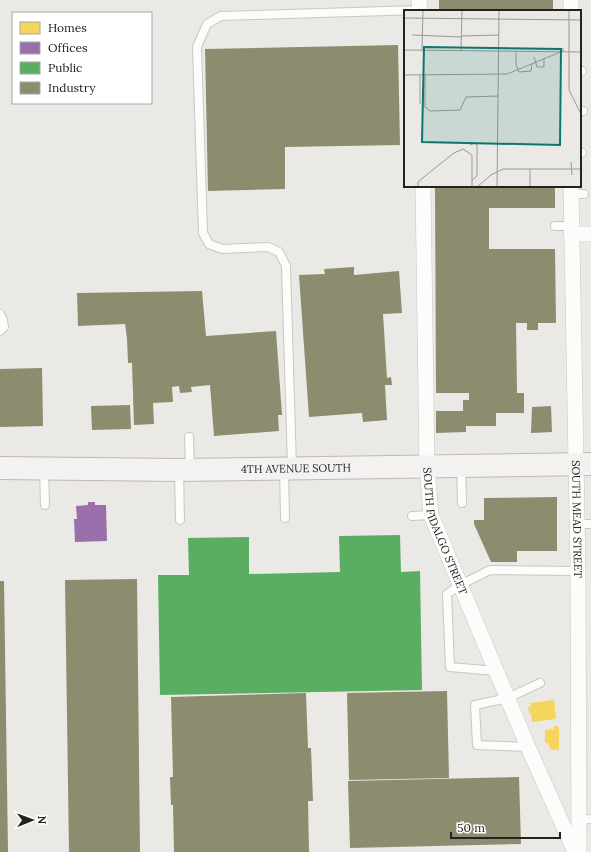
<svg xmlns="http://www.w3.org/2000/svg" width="591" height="852" font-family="Lora,serif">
  <rect width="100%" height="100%" fill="#eae9e5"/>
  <path fill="#f6d55c" d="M 554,700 L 556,719 L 532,722 L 531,713 L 529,713 L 528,707 L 531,707 L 530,703 Z
    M 554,726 L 558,726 L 559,729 L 559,750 L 551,750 L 548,743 L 545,743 L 545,730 L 554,729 Z"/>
  <path fill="#9970ab" d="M 88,502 L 95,502 L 95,505 L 106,505 L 107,541 L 75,542 L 74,519 L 77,519 L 76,506 L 88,505 Z"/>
  <path fill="#5aae61" d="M 400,535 L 401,572 L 420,571 L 422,690 L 160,695 L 158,575 L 189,575 L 188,538 L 249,537 L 249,574 L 340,572 L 339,536 Z"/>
  <path fill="#8c8c6e" d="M 439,0 L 553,0 L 553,11 L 439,11 Z
    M 398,45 L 400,145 L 285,147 L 285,189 L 208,191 L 205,49 Z
    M 435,186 L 555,186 L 555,208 L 489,208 L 489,249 L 555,249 L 556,323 L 538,323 L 538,330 L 527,330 L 527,323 L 516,323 L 517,393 L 524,393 L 524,413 L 496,413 L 496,426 L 466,426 L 466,432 L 436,433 L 436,411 L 463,411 L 463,400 L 469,400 L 469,393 L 436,393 Z
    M 354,267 L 354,275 L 399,271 L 402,313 L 383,314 L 387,378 L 391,377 L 392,385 L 385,385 L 387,420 L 363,422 L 362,413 L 309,417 L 299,275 L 325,274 L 324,269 Z
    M 202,291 L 206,336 L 276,331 L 282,415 L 278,415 L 279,431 L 214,436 L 210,385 L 191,387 L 192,392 L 180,393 L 179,386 L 172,387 L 173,402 L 153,403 L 154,424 L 134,425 L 132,363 L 128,363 L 127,338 L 125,324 L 78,326 L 77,293 Z
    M 42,368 L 43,426 L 0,427 L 0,369 Z
    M 130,405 L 131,429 L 92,430 L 91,406 Z
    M 551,406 L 552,432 L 531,433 L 532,407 Z
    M 557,497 L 557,551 L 517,551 L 517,562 L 491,562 L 474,524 L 474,520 L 484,520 L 484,498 Z
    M 137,579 L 140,852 L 69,852 L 65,580 Z
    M 0,581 L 4,581 L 8,852 L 0,852 Z
    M 447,691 L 449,778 L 349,780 L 347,693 Z
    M 306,693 L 308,748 L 311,748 L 313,801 L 308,801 L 309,852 L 174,852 L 173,805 L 171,805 L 170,777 L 173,777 L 171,697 Z
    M 519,777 L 521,844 L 350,848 L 348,781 Z"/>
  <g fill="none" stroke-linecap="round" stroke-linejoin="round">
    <g stroke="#c8c7c4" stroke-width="10">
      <path id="lane" d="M 580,71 L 582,71
        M 580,111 L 583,111
        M 580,153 L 582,153
        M 571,194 L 584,194
        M 555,226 L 572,226
        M 0,314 L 3,320 L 4,327 L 0,331
        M 189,437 L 190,469
        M 461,466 L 462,503
        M 292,467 L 286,266 L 279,252 L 268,247 L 222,249 L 209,244 L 203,233 L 197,47 L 207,24 L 221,16 L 420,10
        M 44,469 L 45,505
        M 284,469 L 285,518
        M 179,470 L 180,520
        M 412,516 L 431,515
        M 576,524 L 591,524
        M 496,671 L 450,667 L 447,594 L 460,585 L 490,570 L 578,571
        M 528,747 L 477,745 L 475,705 L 508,698 L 540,683
        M 579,820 L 591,819"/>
    </g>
    <g stroke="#c8c7c4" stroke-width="16">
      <g id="street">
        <path d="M 419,0 L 420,11"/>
        <path d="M 571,0 L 571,11"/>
        <path id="s1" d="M 423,186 L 427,466 L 431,515 L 528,747 L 575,852"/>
        <path id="s2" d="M 571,186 L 578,571 L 579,852"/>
        <path d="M 571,234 L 591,234"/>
      </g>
    </g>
    <g stroke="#bfb8b5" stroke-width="24">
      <g id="primary">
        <path id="s3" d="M 0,468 L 179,470 L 591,464"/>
      </g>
    </g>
    <use href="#lane" stroke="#fcfcfb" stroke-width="8"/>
    <use href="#street" stroke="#fcfcfb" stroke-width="15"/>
    <use href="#primary" stroke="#f4f2f0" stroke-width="22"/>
  </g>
  <g text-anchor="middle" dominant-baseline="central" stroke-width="4" stroke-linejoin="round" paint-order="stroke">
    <g font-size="11" fill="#232220" stroke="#fff">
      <text stroke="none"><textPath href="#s3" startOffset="296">4TH AVENUE SOUTH</textPath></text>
      <text stroke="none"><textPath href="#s2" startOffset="333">SOUTH MEAD STREET</textPath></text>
      <text stroke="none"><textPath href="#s1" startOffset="348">SOUTH FIDALGO STREET</textPath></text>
    </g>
  </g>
  <g transform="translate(404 10)">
    <rect width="177" height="177" fill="#eae9e5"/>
    <path fill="none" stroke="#9a9996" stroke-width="1" d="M 165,0 L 165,80 L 177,104M 0,8 L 177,10M 8,25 L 58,27M 58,26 L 95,25M 0,40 L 177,42M 18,40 L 19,0M 57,41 L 58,0M 112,41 L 112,55 L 115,62 L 127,61 L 128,54M 130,47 L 133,57 L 140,57 L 140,49M 0,65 L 103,64 L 159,41 L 159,38M 21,65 L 21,97 L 26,101 L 56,100 L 62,87 L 94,86M 16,94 L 16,65M 66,135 L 71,133 L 73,135 L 73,166 L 68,170 L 68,177M 167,152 L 168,165M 126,159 L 126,177M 14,177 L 14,172 L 26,162 L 50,143 L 59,139 L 68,145 L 68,170M 73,177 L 87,165 L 99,159 L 177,159M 93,177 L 95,0"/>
    <path fill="#0f766e" fill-opacity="0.15" stroke="#0f766e" stroke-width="2" d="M 20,37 L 157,39 L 156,135 L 18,132 Z"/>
    <rect width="177" height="177" fill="none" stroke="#232220" stroke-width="2"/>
  </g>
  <rect x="12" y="12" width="140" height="92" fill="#ffffff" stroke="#a7a7a6"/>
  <rect x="20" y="22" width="20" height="12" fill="#f6d55c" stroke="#a7a7a6"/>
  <text x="48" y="32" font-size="12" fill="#232220">Homes</text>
  <rect x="20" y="42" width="20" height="12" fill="#9970ab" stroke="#a7a7a6"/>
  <text x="48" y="52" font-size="12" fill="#232220">Offices</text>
  <rect x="20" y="62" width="20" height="12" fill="#5aae61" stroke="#a7a7a6"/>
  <text x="48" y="72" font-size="12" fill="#232220">Public</text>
  <rect x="20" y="82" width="20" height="12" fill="#8c8c6e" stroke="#a7a7a6"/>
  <text x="48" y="92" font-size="12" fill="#232220">Industry</text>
  <g transform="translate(32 820) rotate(89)" stroke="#ffffff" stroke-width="3" paint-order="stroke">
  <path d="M0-3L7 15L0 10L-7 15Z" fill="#232220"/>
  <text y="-6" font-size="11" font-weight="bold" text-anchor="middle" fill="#232220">N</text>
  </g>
  <path d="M451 832v6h109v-6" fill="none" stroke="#232220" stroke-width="2"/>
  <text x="457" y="832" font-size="12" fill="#232220" stroke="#ffffff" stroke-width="3" paint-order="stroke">50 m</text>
</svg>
